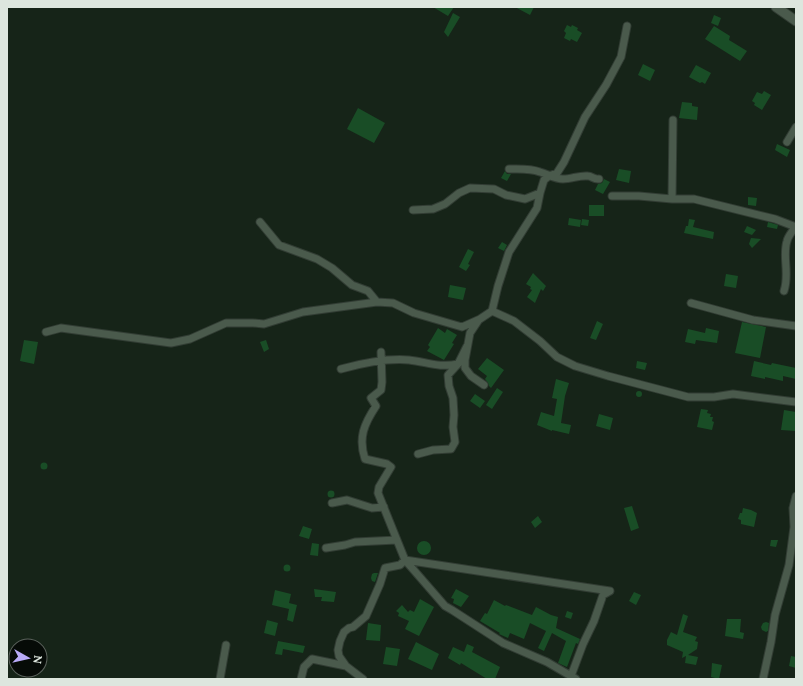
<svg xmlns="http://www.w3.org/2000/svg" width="803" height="686" font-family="Lora,serif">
  <rect width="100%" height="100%" fill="#162418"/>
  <path fill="#194d26" d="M 433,7 L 454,7 L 448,16 Z
    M 515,7 L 534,7 L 530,15 Z
    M 453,13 L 460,17 L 448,37 L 444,32 Z
    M 714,15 L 721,18 L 718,26 L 711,23 Z
    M 567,25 L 571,27 L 572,25 L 578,28 L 577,30 L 582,33 L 577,42 L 571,39 L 570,41 L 564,38 L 566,33 L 564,31 Z
    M 714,26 L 730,36 L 729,40 L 747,51 L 740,61 L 705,39 Z
    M 643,64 L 655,70 L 650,81 L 638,75 Z
    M 696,65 L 711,73 L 705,84 L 702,82 L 700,83 L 689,77 Z
    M 764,91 L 771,95 L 762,110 L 754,105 L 755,103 L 752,101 L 757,92 L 762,94 Z
    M 682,102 L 692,103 L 692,106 L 698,107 L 697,120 L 679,118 Z
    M 358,108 L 385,123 L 374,143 L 347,129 Z
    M 777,144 L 790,150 L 787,157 L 775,150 Z
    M 619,169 L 631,171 L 629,183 L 616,180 Z
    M 505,171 L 507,174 L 511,174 L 507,181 L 501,178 Z
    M 604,179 L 610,182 L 603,194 L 595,190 L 598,184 L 602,183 Z
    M 748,197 L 757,198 L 756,206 L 748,205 Z
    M 589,205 L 604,205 L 604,216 L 589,216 Z
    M 569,218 L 581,220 L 580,227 L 568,225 Z
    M 582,219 L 589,220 L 588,226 L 581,225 Z
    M 689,219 L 695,220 L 693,227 L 714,232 L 713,239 L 684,233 L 686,226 L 688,226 Z
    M 768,222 L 778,225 L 777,229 L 767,227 Z
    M 747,226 L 756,230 L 752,235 L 744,232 Z
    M 751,238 L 761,239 L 752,248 L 749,244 Z
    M 502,242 L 507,245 L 504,251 L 498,248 Z
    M 468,249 L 474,252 L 468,264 L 470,265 L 466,271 L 459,267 Z
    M 533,273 L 546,286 L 543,291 L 541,289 L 535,303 L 527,297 L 532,290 L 530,289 L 531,287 L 526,284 Z
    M 726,274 L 738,276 L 736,288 L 724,286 Z
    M 450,285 L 466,288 L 463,300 L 448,297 Z
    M 597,321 L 603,324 L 596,340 L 590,338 Z
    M 742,322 L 766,327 L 760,358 L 735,353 Z
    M 438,328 L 445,333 L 447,329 L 457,335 L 452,343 L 454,344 L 444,360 L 427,351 L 430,347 L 428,345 Z
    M 706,328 L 719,331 L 717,343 L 696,340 L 695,344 L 685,342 L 688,329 L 705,333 Z
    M 24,340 L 38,342 L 34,364 L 20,361 Z
    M 266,340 L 269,349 L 264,352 L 260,342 Z
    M 487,358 L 504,370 L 491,388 L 489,386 L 488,383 L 485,379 L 487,376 L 478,369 Z
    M 637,361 L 647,363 L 645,370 L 636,368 Z
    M 754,361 L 771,365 L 772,363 L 796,368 L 796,379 L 783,376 L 783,381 L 765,377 L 765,379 L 751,376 Z
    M 556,379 L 569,383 L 565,396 L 561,423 L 571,425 L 569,434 L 552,430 L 552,431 L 537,425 L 541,412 L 554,416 L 557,399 L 552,398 Z
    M 497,388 L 503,392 L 492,409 L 486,405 Z
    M636 394a3 3 0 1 1 6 0a3 3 0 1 1-6 0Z
    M 475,394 L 485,401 L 480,408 L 470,401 Z
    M 701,409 L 708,410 L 707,413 L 711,414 L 710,417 L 713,417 L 712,421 L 714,422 L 712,430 L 697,427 Z
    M 784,410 L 796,412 L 796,431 L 781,430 Z
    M 599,414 L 613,418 L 610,430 L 596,426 Z
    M40.5 466a3.5 3.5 0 1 1 7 0a3.5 3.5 0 1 1-7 0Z
    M327.5 494a3.5 3.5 0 1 1 7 0a3.5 3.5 0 1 1-7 0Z
    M 632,506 L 639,528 L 631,531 L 624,508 Z
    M 743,508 L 751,510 L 757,513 L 754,527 L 741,524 L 741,520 L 738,519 L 740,513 L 742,513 Z
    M 538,516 L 542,522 L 535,528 L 531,522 Z
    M 303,526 L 312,529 L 309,539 L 299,536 Z
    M 771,540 L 778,540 L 776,547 L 770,546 Z
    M417 548a7 7 0 1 1 14 0a7 7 0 1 1-14 0Z
    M 312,543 L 319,544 L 318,556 L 310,555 Z
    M283.5 568a3.5 3.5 0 1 1 7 0a3.5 3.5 0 1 1-7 0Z
    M 374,573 L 378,573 L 375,582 L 372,581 L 371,578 L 372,574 Z
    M 314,589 L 336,592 L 334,602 L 321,601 L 322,597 L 315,597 Z
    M 456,589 L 469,596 L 461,607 L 453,603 L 454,599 L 451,598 Z
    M 275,590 L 291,594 L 289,603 L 297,605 L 293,622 L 287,620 L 289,609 L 272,605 Z
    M 634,592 L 641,595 L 636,605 L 629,601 Z
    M 420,599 L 434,607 L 419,636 L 405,629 L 409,621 L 398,616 L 399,613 L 396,611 L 402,605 L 408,612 L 410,610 L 414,612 Z
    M 494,600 L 505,606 L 506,605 L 532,615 L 536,607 L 551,615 L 558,617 L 556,628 L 580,639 L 578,644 L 576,643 L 567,667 L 558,663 L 566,641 L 552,633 L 544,651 L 538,648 L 546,631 L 530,623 L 524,639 L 510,633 L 508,638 L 499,634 L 500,633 L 480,621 L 485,613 L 487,614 Z
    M 567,611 L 573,613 L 571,619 L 565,617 Z
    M 683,614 L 688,616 L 683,632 L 697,637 L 695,641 L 698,642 L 697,649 L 688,655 L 698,657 L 696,665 L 685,663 L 686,656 L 682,658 L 683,652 L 667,645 L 667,640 L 671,632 L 677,635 Z
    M 727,619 L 741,619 L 740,632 L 744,633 L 743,639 L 725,636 Z
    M 267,620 L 278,623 L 275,636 L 264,633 Z
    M 766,622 L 769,623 L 768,631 L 766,632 L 762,630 L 761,627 L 763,623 Z
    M 368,623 L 381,625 L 380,641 L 366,640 Z
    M 278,641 L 305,646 L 303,653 L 283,649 L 282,655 L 275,654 Z
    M 416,642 L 439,654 L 432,670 L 408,659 Z
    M 467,644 L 474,647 L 472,652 L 500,667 L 495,679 L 487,679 L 461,663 L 460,665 L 448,658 L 453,647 L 464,652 Z
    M 386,647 L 400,649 L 397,666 L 383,664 Z
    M 791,656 L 796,657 L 796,668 L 789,666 Z
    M 712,663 L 722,665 L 719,679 L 711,677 Z"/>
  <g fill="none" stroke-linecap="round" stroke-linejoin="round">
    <g stroke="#323d34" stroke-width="9">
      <path id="minor" d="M 787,142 L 796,127
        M 509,169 C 518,169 530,168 540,172 C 547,174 555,179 563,179 C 572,179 579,175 588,176 C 592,176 594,180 599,179
        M 612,196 L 639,196 L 672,199 L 694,199 L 775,219 L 796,227
        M 672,199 L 673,120
        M 413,210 L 433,209 L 445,204 L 459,193 L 470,188 L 494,189 L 506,195 L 525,199 L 540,193
        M 260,222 L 279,245 L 317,259 L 332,268 L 352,285 L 368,291 L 377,302
        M 784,291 C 790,273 782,257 787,241 C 788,236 793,231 795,227
        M 691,303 L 753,320 L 796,326
        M 492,311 L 498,286 L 509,252 L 537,208 L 540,193 L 544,180 L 549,176 L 557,173 L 564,162 L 585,117 L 606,85 L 621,57 L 627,26
        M 478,321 L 470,333 L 465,360 L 465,368 L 471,376 L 484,385
        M 46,332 L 61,328 L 171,343 L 190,339 L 226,323 L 253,323 L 264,324 L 303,312 L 377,302 L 393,303 L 414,313 L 462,327 L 480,319 L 492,311 L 514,321 L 540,341 L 557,357 L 575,366 L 608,376 L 688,397 L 714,397 L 733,394 L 796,402
        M 381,352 L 382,382 L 381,390 L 371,398 L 376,406 C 364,424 358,438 365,459 L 387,464 L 391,467 L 379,487 L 378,493 L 405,560 L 445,606 L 452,610 L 503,643 L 547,662 L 576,679
        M 341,369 C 363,363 387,358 409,360 C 427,362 439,368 458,364 L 467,346
        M 418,454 L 433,450 L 451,449 L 455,442 L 453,427 L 454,415 L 453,398 L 449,386 L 448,375 L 458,364
        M 332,503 L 347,500 L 372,508 L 384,507
        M 326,548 L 345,545 L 355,542 L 397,540
        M 346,666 L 339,656 L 338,650 L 340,641 L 344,632 L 349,628 L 353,627 L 366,616 L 380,584 L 385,568 L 400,565 L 405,560 L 610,591 L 603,595 L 594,621 L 583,644 L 571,676
        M 220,679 L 226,645
        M 301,679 L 304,667 L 312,659 L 346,666 L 363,679
        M 763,679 L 771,642 L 775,615 L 789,565 L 794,527 L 793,508 L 796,496"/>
    </g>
    <g stroke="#323d34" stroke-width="11">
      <path id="tertiary" d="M 776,7 L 796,21"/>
    </g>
    <use href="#minor" stroke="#4a5a4c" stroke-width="7"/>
    <use href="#tertiary" stroke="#4a5a4c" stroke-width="9"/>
  </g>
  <rect width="803" height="686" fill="none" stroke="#dde6de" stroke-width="16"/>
  <g transform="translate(28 658) rotate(98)"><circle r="19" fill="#060b07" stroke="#5c635d"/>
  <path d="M0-3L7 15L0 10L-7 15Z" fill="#b9abf7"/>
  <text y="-6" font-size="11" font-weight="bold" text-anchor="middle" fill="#dde6de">N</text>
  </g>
</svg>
